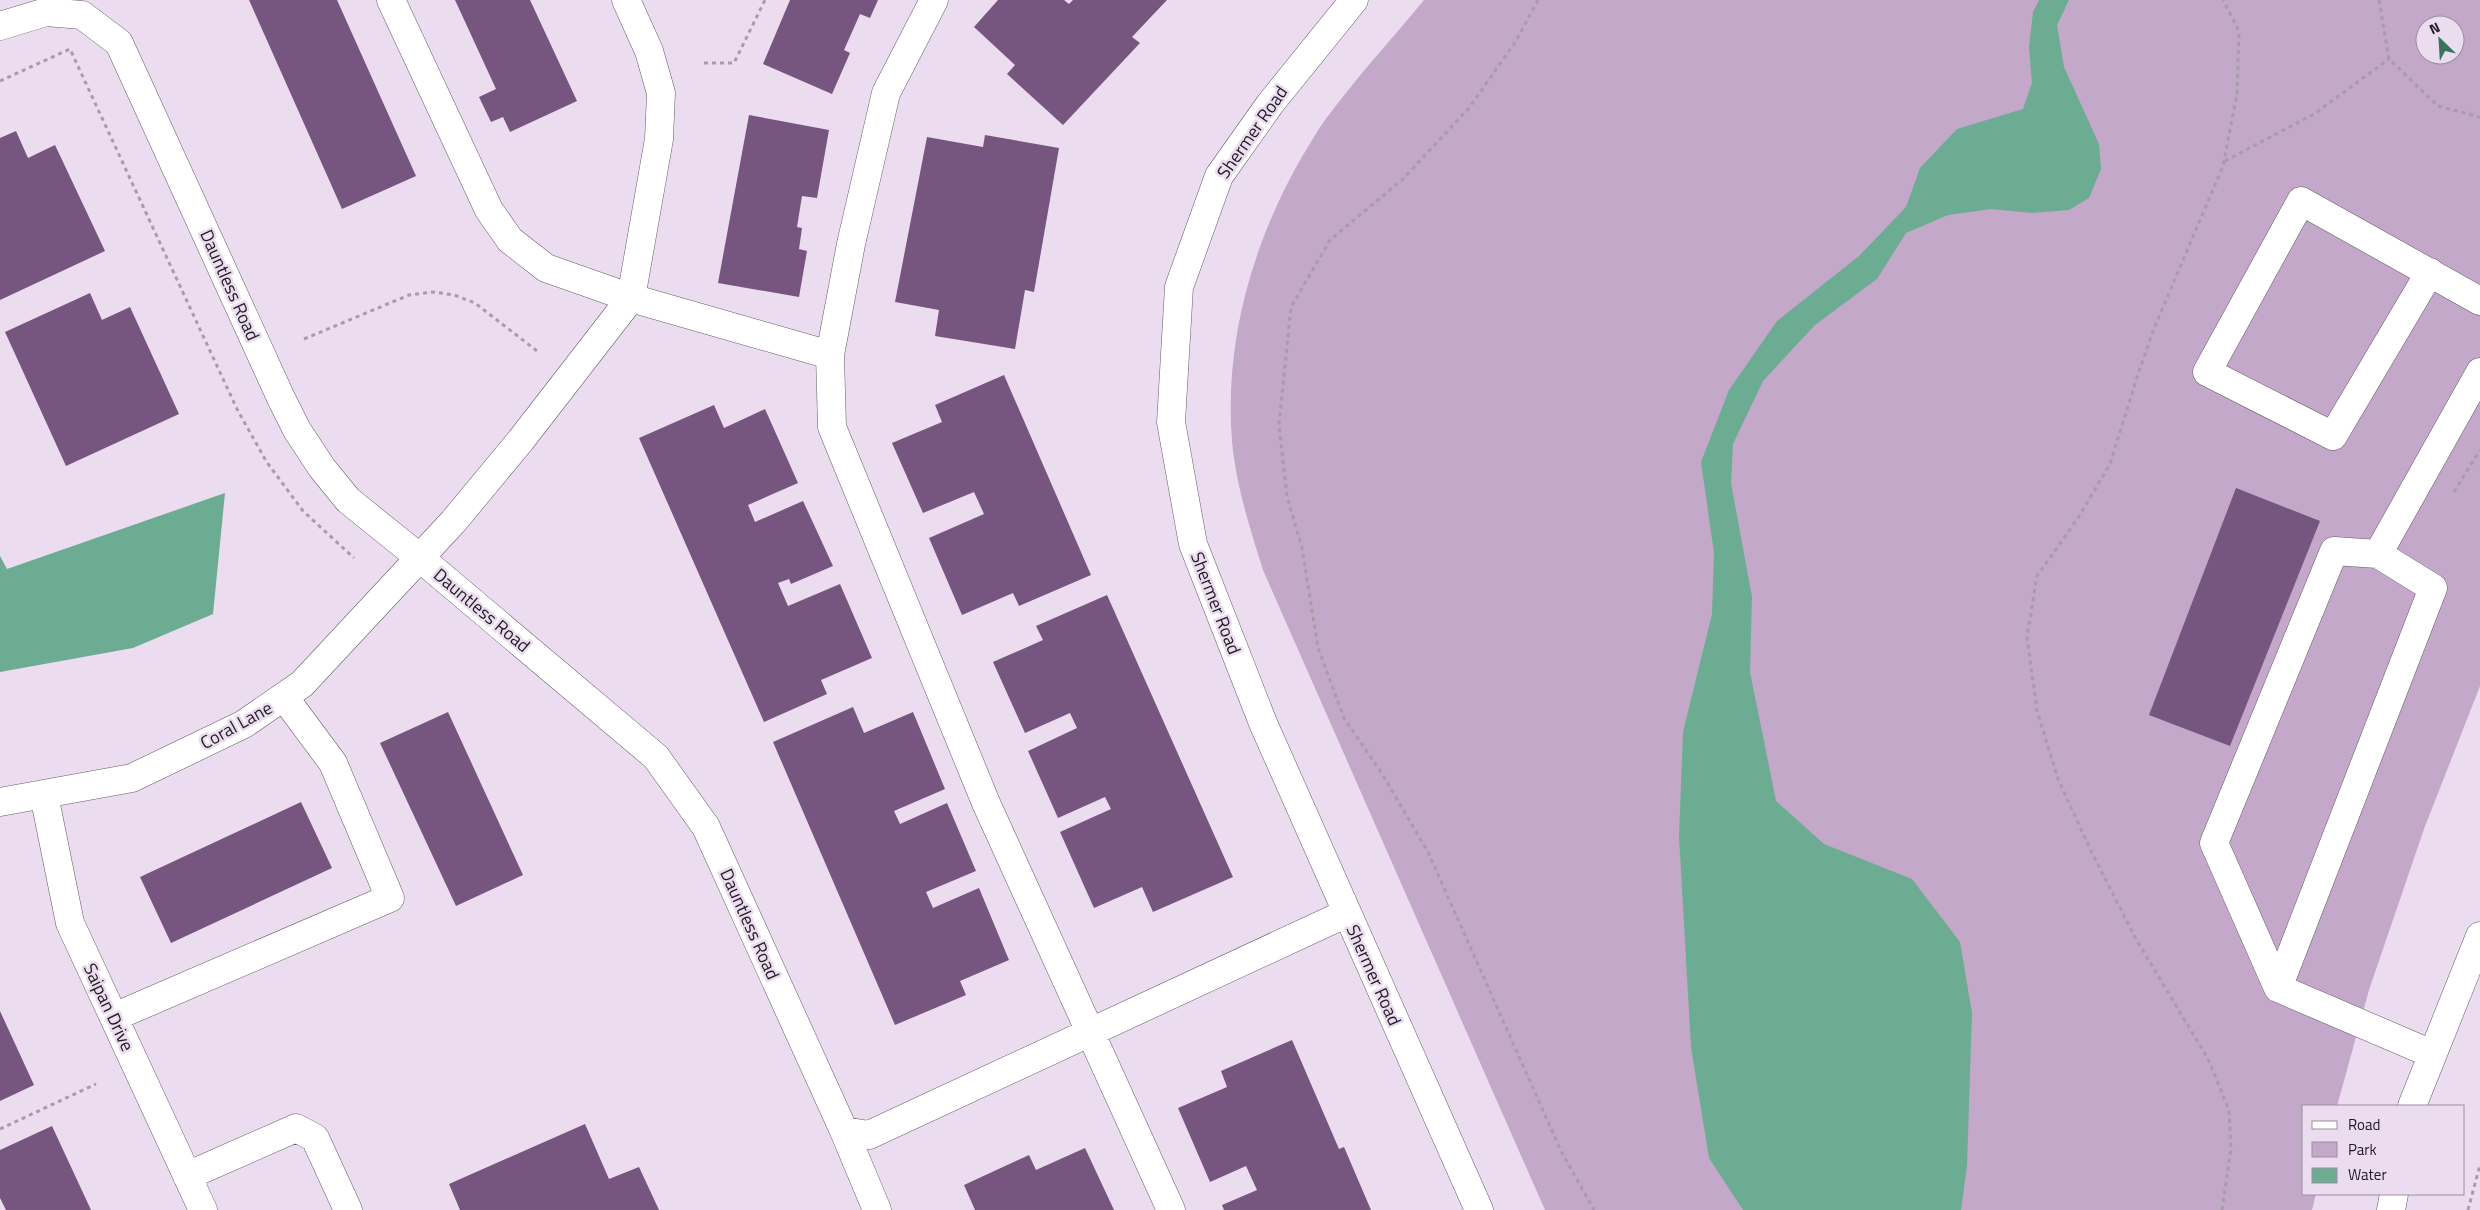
<svg xmlns="http://www.w3.org/2000/svg" width="2480" height="1210" font-family="'Titillium Web',sans-serif">
  <rect width="100%" height="100%" fill="#ebddef"/>
  <path fill="#c3a8c9" fill-rule="evenodd" d="M 1424,0 L 2480,0 L 2480,686 L 2424,829 L 2369,990 L 2337,1106 L 2304,1106 L 2304,1194 L 2316,1194 L 2312,1210 L 1545,1210 L 1263,570 C 1250,528 1236,486 1232,441 C 1224,341 1253,241 1303,155 C 1310,144 1317,131 1325,120 C 1356,78 1391,40 1424,0 ZM 2425,25 L 2455,25 L 2455,55 L 2425,55 Z"/>
  <path fill="#6cac93" d="M 2039,0 L 2069,0 L 2057,25 L 2064,67 L 2099,144 L 2101,169 L 2089,198 L 2069,210 L 2032,213 L 1991,209 L 1948,215 L 1906,233 L 1877,279 L 1815,325 L 1763,381 L 1733,444 L 1731,483 L 1752,597 L 1750,672 L 1776,801 L 1824,844 L 1912,879 L 1960,942 L 1972,1013 L 1967,1166 L 1961,1210 L 1743,1210 L 1709,1158 L 1691,1047 L 1679,836 L 1683,732 L 1712,614 L 1714,553 L 1701,462 L 1729,390 L 1777,321 L 1859,256 L 1906,207 L 1920,168 L 1957,129 L 2023,109 L 2032,83 L 2029,47 L 2033,12 Z
    M 225,493 L 213,614 L 133,648 L 0,672 L 0,556 L 7,569 Z"/>
  <path fill="#76557e" d="M 249,0 L 337,0 L 416,176 L 342,209 Z
    M 455,0 L 530,0 L 577,101 L 510,132 L 503,117 L 491,122 L 479,97 L 496,89 Z
    M 790,0 L 878,0 L 870,18 L 860,14 L 844,50 L 850,53 L 832,94 L 763,64 Z
    M 998,0 L 1064,0 L 1069,4 L 1073,0 L 1167,0 L 1132,37 L 1140,43 L 1063,125 L 1007,74 L 1015,65 L 974,27 Z
    M 749,115 L 829,130 L 817,198 L 802,196 L 797,227 L 802,228 L 799,249 L 807,251 L 799,297 L 718,283 Z
    M 16,131 L 28,158 L 55,145 L 105,251 L 0,300 L 0,138 Z
    M 985,135 L 1059,148 L 1034,292 L 1025,290 L 1015,349 L 935,336 L 939,310 L 895,302 L 927,137 L 983,147 Z
    M 90,293 L 102,320 L 130,307 L 179,414 L 66,466 L 5,332 Z
    M 1004,375 L 1091,575 L 1019,606 L 1013,593 L 962,615 L 929,538 L 984,514 L 974,492 L 923,513 L 892,443 L 942,422 L 935,405 Z
    M 714,405 L 724,428 L 765,409 L 798,483 L 748,505 L 755,522 L 803,501 L 833,566 L 791,584 L 789,579 L 778,583 L 788,606 L 840,584 L 872,658 L 821,680 L 827,694 L 764,722 L 639,438 Z
    M 2236,488 L 2320,521 L 2230,746 L 2149,715 Z
    M 1107,595 L 1233,877 L 1153,912 L 1142,887 L 1094,908 L 1060,832 L 1111,809 L 1105,797 L 1058,818 L 1028,751 L 1077,728 L 1070,713 L 1025,733 L 993,662 L 1043,640 L 1036,626 Z
    M 853,707 L 864,733 L 913,712 L 945,789 L 894,811 L 900,824 L 947,803 L 976,871 L 926,892 L 933,908 L 979,888 L 1009,960 L 960,981 L 966,995 L 895,1025 L 773,742 Z
    M 448,712 L 523,875 L 456,906 L 380,743 Z
    M 301,802 L 332,868 L 171,943 L 140,877 Z
    M 0,1011 L 34,1085 L 0,1101 Z
    M 1292,1040 L 1339,1149 L 1344,1147 L 1371,1210 L 1224,1210 L 1222,1205 L 1257,1190 L 1246,1166 L 1210,1182 L 1178,1108 L 1227,1087 L 1221,1071 Z
    M 585,1124 L 609,1179 L 639,1167 L 659,1210 L 460,1210 L 449,1184 Z
    M 52,1126 L 91,1210 L 6,1210 L 0,1198 L 0,1150 Z
    M 1085,1148 L 1114,1210 L 975,1210 L 964,1185 L 1029,1155 L 1036,1170 Z"/>
  <g fill="none" stroke-linecap="round" stroke-linejoin="round">
    <g stroke="#665a69" stroke-width="29">
      <path id="minor" d="M 626,0 L 649,51 L 661,93 L 659,139 L 631,298 L 830,355 L 832,427 L 986,803 L 1171,1210
        M 1354,0 L 1270,104 L 1219,176 L 1179,287 L 1171,422 L 1193,544 L 1263,723 L 1479,1210
        M 0,26 L 46,12 L 82,15 L 119,43 L 281,398 L 297,430 L 322,468 L 348,500 L 420,558 L 656,757 L 706,827 L 844,1131 L 877,1210
        M 2430,272 L 2333,436 L 2207,372 L 2301,201 L 2480,301
        M 830,355 L 851,244 L 886,93 L 934,0
        M 44,795 L 70,923 L 203,1210
        M 0,802 L 132,778 L 244,724 L 302,684 L 453,522 L 521,440 L 631,298 L 546,268 L 510,240 L 489,210 L 391,0
        M 2278,988 L 2214,843 L 2334,551 L 2378,554
        M 114,1017 L 390,898 L 333,763 L 284,697
        M 2432,1054 L 2278,988 L 2433,588 L 2378,554 L 2480,372
        M 2412,1106 L 2480,936
        M 844,1131 L 869,1135 L 1347,913
        M 187,1176 L 296,1128 L 315,1138 L 348,1210
        M 2391,1210 L 2394,1194"/>
    </g>
    <path stroke="#a79caa" stroke-width="3" stroke-dasharray="4 4" stroke-linecap="butt" d="M 1538,0 L 1516,41 L 1469,108 L 1403,179 L 1330,240 L 1291,307 L 1279,425 L 1287,496 L 1302,548 L 1318,648 L 1344,718 L 1381,772 L 1428,852 L 1561,1151 L 1594,1210
      M 2379,0 L 2389,59 L 2438,106 L 2480,117
      M 704,63 L 734,63 L 765,0
      M 0,81 L 70,49 L 237,409 L 266,461 L 303,511 L 354,558
      M 2225,161 L 2314,114 L 2389,59
      M 304,339 L 409,295 L 434,292 L 454,295 L 475,303 L 537,351
      M 2454,492 L 2480,450
      M 0,1129 L 96,1084
      M 2222,1210 L 2231,1149 L 2229,1110 L 2208,1059 L 2136,939 L 2092,853 L 2058,779 L 2037,711 L 2027,637 L 2037,576 L 2078,518 L 2110,464 L 2138,374 L 2155,326 L 2223,166 L 2237,94 L 2239,31 L 2223,0
      M 2468,1210 L 2480,1165"/>
    <use href="#minor" stroke="#fff" stroke-width="28"/>
  </g>
  <g text-anchor="middle" dominant-baseline="central" stroke-width="5" stroke-linejoin="round" paint-order="stroke">
    <g font-size="18" fill="#201b21" stroke="#ebddef">
      <text transform="translate(1252 132) rotate(-55)">Shermer Road</text>
      <text transform="translate(230 285) rotate(66)">Dauntless Road</text>
      <text transform="translate(1216 603) rotate(69)">Shermer Road</text>
      <text transform="translate(482 610) rotate(40)">Dauntless Road</text>
      <text transform="translate(236 725) rotate(-29)">Coral Lane</text>
      <text transform="translate(750 924) rotate(66)">Dauntless Road</text>
      <text transform="translate(1374 975) rotate(66)">Shermer Road</text>
      <text transform="translate(109 1007) rotate(65)">Saipan Drive</text>
    </g>
  </g>
  <rect x="2302" y="1105" width="162" height="90" fill="#ebddef" stroke="#9a8f9d"/>
  <rect x="2312" y="1121" width="25" height="8" fill="#ffffff" stroke="#9a8f9d"/>
  <text x="2348" y="1130" font-size="15" fill="#201b21">Road</text>
  <rect x="2312" y="1142" width="25" height="15" fill="#c3a8c9" stroke="#9a8f9d"/>
  <text x="2348" y="1155" font-size="15" fill="#201b21">Park</text>
  <rect x="2312" y="1168" width="25" height="15" fill="#6cac93" stroke="#9a8f9d"/>
  <text x="2348" y="1180" font-size="15" fill="#201b21">Water</text>
  <g transform="translate(2440 40) rotate(335)"><circle r="24" fill="#ebddef" stroke="#9a8f9d"/>
  <path d="M0-4L9 19L0 12L-9 19Z" fill="#37735d"/>
  <text y="-8" font-size="14" font-weight="bold" text-anchor="middle" fill="#201b21">N</text>
  </g>
</svg>
